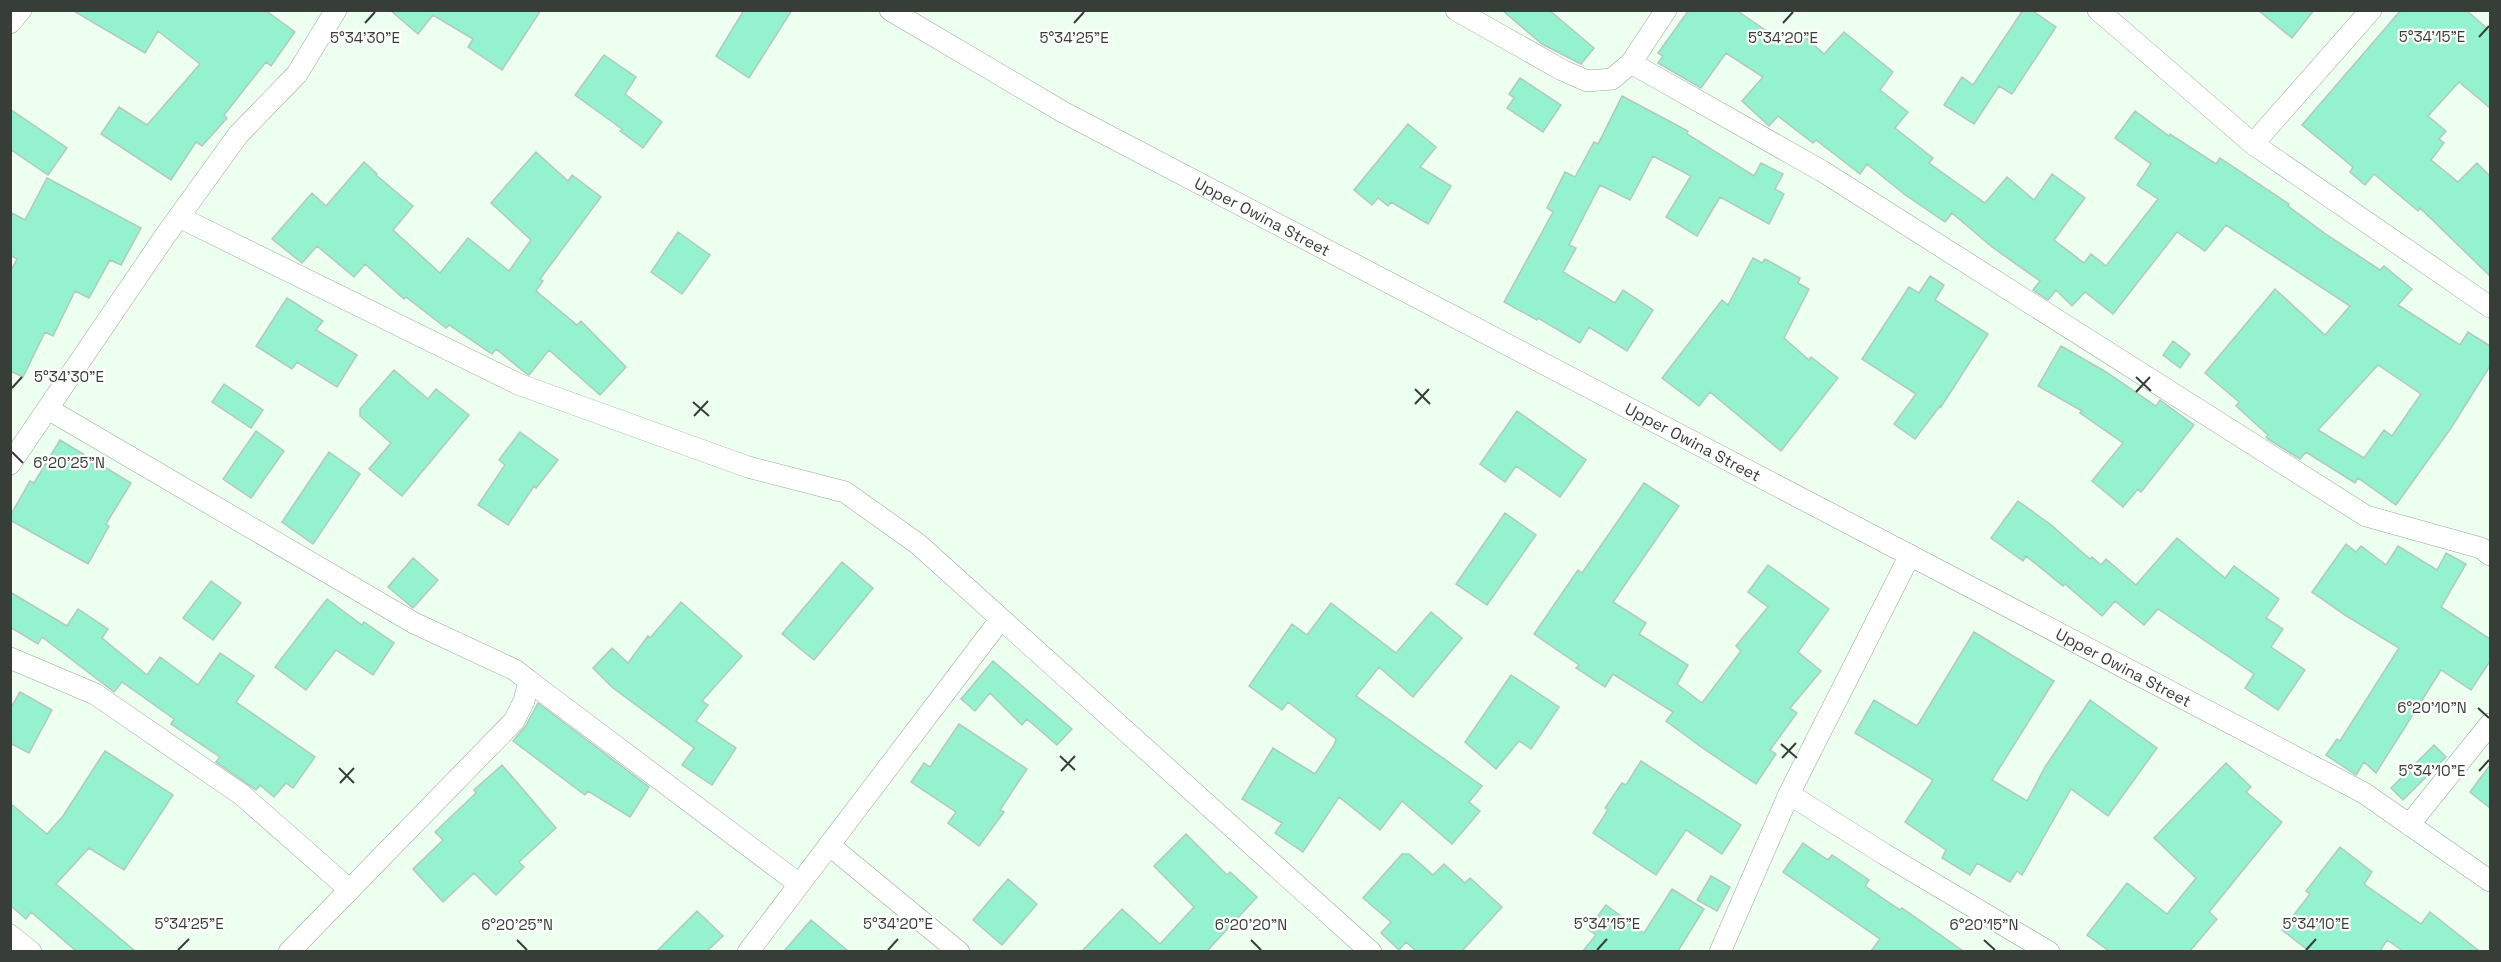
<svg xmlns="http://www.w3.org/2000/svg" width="2501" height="962" font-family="'Space Grotesk',sans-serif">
  <rect width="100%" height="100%" fill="#edffef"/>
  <path fill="#94f2cf" stroke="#b2c9bf" stroke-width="1.5" fill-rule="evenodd" d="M 72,10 L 265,10 L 295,32 L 271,66 L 266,62 L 224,115 L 227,118 L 202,146 L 196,142 L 171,180 L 101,134 L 119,107 L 147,125 L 200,64 L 158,31 L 145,53 Z
    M 390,10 L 541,10 L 502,70 L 468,47 L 473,39 L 433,15 L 418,34 Z
    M 744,10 L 792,10 L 749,78 L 716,56 Z
    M 1502,10 L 1549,10 L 1594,48 L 1581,64 L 1542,44 Z
    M 1689,10 L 1736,10 L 1790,47 L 1802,34 L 1824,54 L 1844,32 L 1893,72 L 1880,90 L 1908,112 L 1895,128 L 1933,158 L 1929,163 L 1985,203 L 2007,177 L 2034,200 L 2052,174 L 2085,198 L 2054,240 L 2084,263 L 2091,254 L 2106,266 L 2158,199 L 2137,185 L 2151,164 L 2115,138 L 2135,111 L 2169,136 L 2170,134 L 2216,164 L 2220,158 L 2289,204 L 2288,206 L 2327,235 L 2380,270 L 2384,266 L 2412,289 L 2398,305 L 2460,345 L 2468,332 L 2490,346 L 2490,366 L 2451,428 L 2396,505 L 2358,478 L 2355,483 L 2306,452 L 2300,459 L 2268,439 L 2266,437 L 2268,435 L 2236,406 L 2239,402 L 2205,373 L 2275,289 L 2325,335 L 2350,306 L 2226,225 L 2205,251 L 2177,232 L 2113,314 L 2085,292 L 2072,306 L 2056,290 L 2048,300 L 2033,290 L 2040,281 L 1992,247 L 1952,213 L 1945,222 L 1904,194 L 1867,164 L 1860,174 L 1816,140 L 1813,143 L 1778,116 L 1769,126 L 1742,101 L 1763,77 L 1726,53 L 1701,88 L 1658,63 L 1663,56 L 1658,53 ZM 2378,365 L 2421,394 L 2392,436 L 2384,430 L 2364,458 L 2318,430 Z
    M 2023,10 L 2031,10 L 2056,27 L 2012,94 L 1999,86 L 1974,124 L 1944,105 L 1962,77 L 1973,85 Z
    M 2258,10 L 2314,10 L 2292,38 Z
    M 2401,10 L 2466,10 L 2490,31 L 2490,108 L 2459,82 L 2428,116 L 2446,131 L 2439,139 L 2444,143 L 2431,160 L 2458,182 L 2477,163 L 2490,176 L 2490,276 L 2420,208 L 2418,211 L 2374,174 L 2365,185 L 2350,172 L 2353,167 L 2302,125 Z
    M 604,55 L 636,77 L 625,94 L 662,122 L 643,148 L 620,131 L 622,129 L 575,95 Z
    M 1520,78 L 1561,105 L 1543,132 L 1507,108 L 1514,98 L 1509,94 Z
    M 1622,96 L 1688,131 L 1687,134 L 1754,176 L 1761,163 L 1783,174 L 1775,189 L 1784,194 L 1769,224 L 1720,197 L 1697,236 L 1666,217 L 1691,176 L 1653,156 L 1630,200 L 1600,185 L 1569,245 L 1576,248 L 1563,272 L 1615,303 L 1623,290 L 1653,310 L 1627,351 L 1589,327 L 1580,343 L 1538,318 L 1537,320 L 1504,302 L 1553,212 L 1547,208 L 1565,172 L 1575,177 L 1594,142 L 1598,144 Z
    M 10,109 L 67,148 L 48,175 L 10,149 Z
    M 1408,124 L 1436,147 L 1420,167 L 1451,186 L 1428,224 L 1391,202 L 1388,206 L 1378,198 L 1372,205 L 1354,190 Z
    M 536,152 L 568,181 L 572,175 L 601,197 L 540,279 L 543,281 L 536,291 L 577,325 L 581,321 L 626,367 L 600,395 L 549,350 L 529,375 L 527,374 L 496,349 L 492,354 L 449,325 L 446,328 L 406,297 L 404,299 L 365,264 L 354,277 L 317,246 L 302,263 L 272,239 L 312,193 L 326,206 L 364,162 L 377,174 L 376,175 L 413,206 L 393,230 L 440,273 L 468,238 L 509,271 L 531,240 L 491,203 Z
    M 47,178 L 141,228 L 121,265 L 110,260 L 89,298 L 75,291 L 53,336 L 45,332 L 23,377 L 10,371 L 10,272 L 17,259 L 10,255 L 10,212 L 25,220 Z
    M 678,232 L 710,255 L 682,294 L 651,272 Z
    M 1753,258 L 1762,263 L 1765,259 L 1800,278 L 1798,283 L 1809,289 L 1784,338 L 1809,360 L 1811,357 L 1838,378 L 1781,451 L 1710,392 L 1699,406 L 1662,378 L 1722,300 L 1728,305 Z
    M 1930,276 L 1944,285 L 1935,300 L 1988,334 L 1941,407 L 1940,406 L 1915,439 L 1894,424 L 1916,394 L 1862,359 L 1909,287 L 1919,293 Z
    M 287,298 L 323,321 L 316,330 L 357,355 L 337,387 L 297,362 L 292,369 L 256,346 Z
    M 2173,341 L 2190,354 L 2180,368 L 2163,355 Z
    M 2061,346 L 2106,372 L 2156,406 L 2160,400 L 2194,425 L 2141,492 L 2138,489 L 2123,507 L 2092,481 L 2123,443 L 2080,413 L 2082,411 L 2038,386 Z
    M 394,370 L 428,399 L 436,389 L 469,415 L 402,496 L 369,469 L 391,443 L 360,416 L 360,409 Z
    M 224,384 L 263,410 L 251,428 L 212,402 Z
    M 1517,411 L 1586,460 L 1560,497 L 1516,466 L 1505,482 L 1480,464 Z
    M 256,431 L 284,451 L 251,498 L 223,479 Z
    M 520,432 L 558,460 L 536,488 L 534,486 L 508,525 L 478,505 L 505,465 L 499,460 Z
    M 60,440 L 131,483 L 106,524 L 109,526 L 88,564 L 10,520 L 10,516 L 30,481 L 34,483 Z
    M 329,452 L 360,474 L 313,544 L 282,522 Z
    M 1644,483 L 1679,506 L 1613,602 L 1646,623 L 1639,634 L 1688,665 L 1677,684 L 1702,703 L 1741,651 L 1736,646 L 1768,607 L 1748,592 L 1768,565 L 1829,609 L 1798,652 L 1821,671 L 1790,708 L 1797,713 L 1770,750 L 1776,754 L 1756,784 L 1704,749 L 1666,721 L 1673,712 L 1613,674 L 1605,687 L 1576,668 L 1579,665 L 1534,634 L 1578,570 L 1582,573 Z
    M 2018,501 L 2050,524 L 2090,559 L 2092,557 L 2101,565 L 2106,559 L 2136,585 L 2177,538 L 2225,578 L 2234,566 L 2279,599 L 2266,618 L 2283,629 L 2271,647 L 2305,670 L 2278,710 L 2245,688 L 2254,674 L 2158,609 L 2144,625 L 2115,601 L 2102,616 L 2065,584 L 2063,586 L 2026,556 L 2023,561 L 1991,538 Z
    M 1505,513 L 1536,535 L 1487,605 L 1456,584 Z
    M 2346,544 L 2356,552 L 2361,546 L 2386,565 L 2398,546 L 2437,570 L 2446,553 L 2466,564 L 2441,607 L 2490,639 L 2490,661 L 2471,690 L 2441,670 L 2376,773 L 2364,762 L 2356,775 L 2326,755 L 2337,739 L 2340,741 L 2399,648 L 2345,615 L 2312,592 Z
    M 413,558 L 438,580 L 413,608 L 388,587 Z
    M 842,562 L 873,588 L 814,660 L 782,634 Z
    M 211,581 L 241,603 L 213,640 L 183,618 Z
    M 10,592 L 67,626 L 78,609 L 108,629 L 102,638 L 147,675 L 160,657 L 198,685 L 220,653 L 254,676 L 236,702 L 315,757 L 293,788 L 286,783 L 274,797 L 260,785 L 256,790 L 216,762 L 220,757 L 171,724 L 174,719 L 122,682 L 114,692 L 42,637 L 38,644 L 10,627 Z
    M 327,599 L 362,625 L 364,622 L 394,643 L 373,675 L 336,650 L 306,690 L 275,667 Z
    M 681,602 L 742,656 L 702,701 L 708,705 L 696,721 L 736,748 L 712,785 L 682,765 L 694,748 L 613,688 L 593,668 L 612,648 L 628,663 L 648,636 L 650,638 Z
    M 1331,603 L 1396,653 L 1431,612 L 1462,638 L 1413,697 L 1379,667 L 1356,696 L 1482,786 L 1469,802 L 1480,811 L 1452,844 L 1402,801 L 1380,830 L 1339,797 L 1303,852 L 1275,833 L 1282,823 L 1242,799 L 1273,748 L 1315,774 L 1334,745 L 1336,739 L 1288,702 L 1282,710 L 1249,686 L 1292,624 L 1307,635 Z
    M 1974,632 L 2054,681 L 1992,780 L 2027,801 L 2045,767 L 2090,700 L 2157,748 L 2108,816 L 2071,789 L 2022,875 L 2017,871 L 2010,882 L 1977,863 L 1970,875 L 1942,858 L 1946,850 L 1905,822 L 1933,780 L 1855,733 L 1874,700 L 1917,726 Z
    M 993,661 L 1072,729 L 1057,745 L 1027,719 L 1022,725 L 990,693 L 975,711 L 961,699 Z
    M 1511,675 L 1559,707 L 1531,749 L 1519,741 L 1496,769 L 1465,742 Z
    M 20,692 L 52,710 L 29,753 L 10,743 L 10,709 Z
    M 538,703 L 649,787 L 630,817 L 588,791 L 585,795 L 513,741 L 525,727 Z
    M 959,724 L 1027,769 L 1000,810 L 1004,812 L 979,846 L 948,823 L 956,812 L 911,782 L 924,763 L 930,767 Z
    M 2434,745 L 2446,757 L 2403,800 L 2391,788 Z
    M 105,751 L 173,795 L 124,870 L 89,848 L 56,884 L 135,951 L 76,951 L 31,912 L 26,919 L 10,905 L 10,803 L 47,834 L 63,816 Z
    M 1641,761 L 1741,825 L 1722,854 L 1686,830 L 1656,875 L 1593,833 L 1608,810 L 1605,808 L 1622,783 L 1626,785 Z
    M 2226,763 L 2251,787 L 2246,792 L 2282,822 L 2209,912 L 2217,919 L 2190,951 L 2109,951 L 2087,935 L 2127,883 L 2167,914 L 2196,878 L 2154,838 Z
    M 502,765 L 556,828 L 519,862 L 524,867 L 496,895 L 474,873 L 443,902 L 413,869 L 443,840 L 435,832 L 476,793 L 474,790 Z
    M 2490,765 L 2490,808 L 2470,792 Z
    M 1186,834 L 1227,875 L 1230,872 L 1257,897 L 1207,951 L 1082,951 L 1122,909 L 1160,944 L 1194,907 L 1154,866 Z
    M 1803,843 L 1828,860 L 1832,855 L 1869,880 L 1865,886 L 1900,910 L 1902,908 L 1963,951 L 1871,951 L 1880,939 L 1783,872 Z
    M 2340,847 L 2372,872 L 2364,884 L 2421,924 L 2430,912 L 2479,951 L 2403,951 L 2387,940 L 2380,951 L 2309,951 L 2282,930 L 2310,894 L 2306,891 Z
    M 1402,854 L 1409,854 L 1433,875 L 1444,864 L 1465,883 L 1470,878 L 1502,907 L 1462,951 L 1416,951 L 1406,942 L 1399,950 L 1381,933 L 1391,922 L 1363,898 Z
    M 1711,876 L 1730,887 L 1717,911 L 1697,900 Z
    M 1008,879 L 1037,904 L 1002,945 L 973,920 Z
    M 1672,889 L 1704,909 L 1678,951 L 1583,951 L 1596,935 L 1588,929 L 1606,905 L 1644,933 Z
    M 697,911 L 723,936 L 707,951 L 657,951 Z
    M 811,920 L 848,951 L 784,951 Z"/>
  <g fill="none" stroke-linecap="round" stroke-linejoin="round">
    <g stroke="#97a899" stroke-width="22">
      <g id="street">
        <path id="s1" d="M 890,10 L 1063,112 L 2364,793 L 2490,881"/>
        <path d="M 1456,10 L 1562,70 L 1587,81 L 1612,79 L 1631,63 L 1822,171 L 2366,516 L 2481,548 L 2490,555"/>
        <path d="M 2098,10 L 2253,144 L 2490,307"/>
        <path d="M 10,23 L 21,10"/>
        <path d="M 1631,63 L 1666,10"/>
        <path d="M 2253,144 L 2371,10"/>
        <path d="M 179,217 L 518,384 L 748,467 L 845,492 L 918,544 L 1371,952"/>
        <path d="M 48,409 L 414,623 L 515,670 L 529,681 L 524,701 L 514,721 L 289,952"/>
        <path d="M 10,464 L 165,236 L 238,135 L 297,74 L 336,10"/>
        <path d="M 10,658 L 95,694 L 242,795 L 350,890"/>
        <path d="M 529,681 L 799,884"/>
        <path d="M 1789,794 L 1884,854 L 2049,952"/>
        <path d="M 2409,825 L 2490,724"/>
        <path d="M 829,845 L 959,952"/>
        <path d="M 10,935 L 31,952"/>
        <path d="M 748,952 L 1000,620"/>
        <path d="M 1720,952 L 1789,794 L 1910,555"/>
      </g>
    </g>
    <use href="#street" stroke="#fff" stroke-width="21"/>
  </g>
  <path fill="none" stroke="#373e37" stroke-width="2" d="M 365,23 L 375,12M 1074,23 L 1084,12M 1783,23 L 1793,12M 2479,37 L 2489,26M 2136,377 L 2151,391M 12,388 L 22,377M 1415,389 L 1430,404M 2136,392 L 2150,377M 693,402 L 709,416M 1415,404 L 1429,389M 694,416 L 708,401M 12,452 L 23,463M 2478,708 L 2489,718M 1781,744 L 1797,758M 1060,756 L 1075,770M 1782,758 L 1796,743M 339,768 L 354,783M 1061,771 L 1075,756M 2479,771 L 2489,760M 340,783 L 354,768M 517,940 L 527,950M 1251,940 L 1261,950M 1984,940 L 1995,950M 178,950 L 189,939M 888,950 L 898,939M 1597,950 L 1607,939M 2306,950 L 2316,939"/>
  <g text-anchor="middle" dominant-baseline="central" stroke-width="4.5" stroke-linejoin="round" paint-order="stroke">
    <g font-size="16" fill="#373e37" stroke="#fff">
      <text stroke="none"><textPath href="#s1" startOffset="426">Upper Owina Street</textPath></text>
      <text stroke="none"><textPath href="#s1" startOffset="912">Upper Owina Street</textPath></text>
      <text stroke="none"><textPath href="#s1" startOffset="1398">Upper Owina Street</textPath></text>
    </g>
  </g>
  <g font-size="15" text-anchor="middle" fill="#373e37" stroke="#fff" stroke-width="4.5" stroke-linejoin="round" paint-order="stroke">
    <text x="2432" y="42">5°34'15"E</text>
    <text x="365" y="43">5°34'30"E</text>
    <text x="1074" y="43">5°34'25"E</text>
    <text x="1783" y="43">5°34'20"E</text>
    <text x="69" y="382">5°34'30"E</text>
    <text x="69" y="468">6°20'25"N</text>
    <text x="2432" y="713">6°20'10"N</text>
    <text x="2432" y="776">5°34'10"E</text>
    <text x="189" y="929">5°34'25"E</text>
    <text x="898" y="929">5°34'20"E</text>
    <text x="1607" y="929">5°34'15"E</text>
    <text x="2316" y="929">5°34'10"E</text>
    <text x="517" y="930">6°20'25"N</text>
    <text x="1251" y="930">6°20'20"N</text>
    <text x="1984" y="930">6°20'15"N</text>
  </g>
  <rect width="2501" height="962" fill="none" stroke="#373e37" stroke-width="24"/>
</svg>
